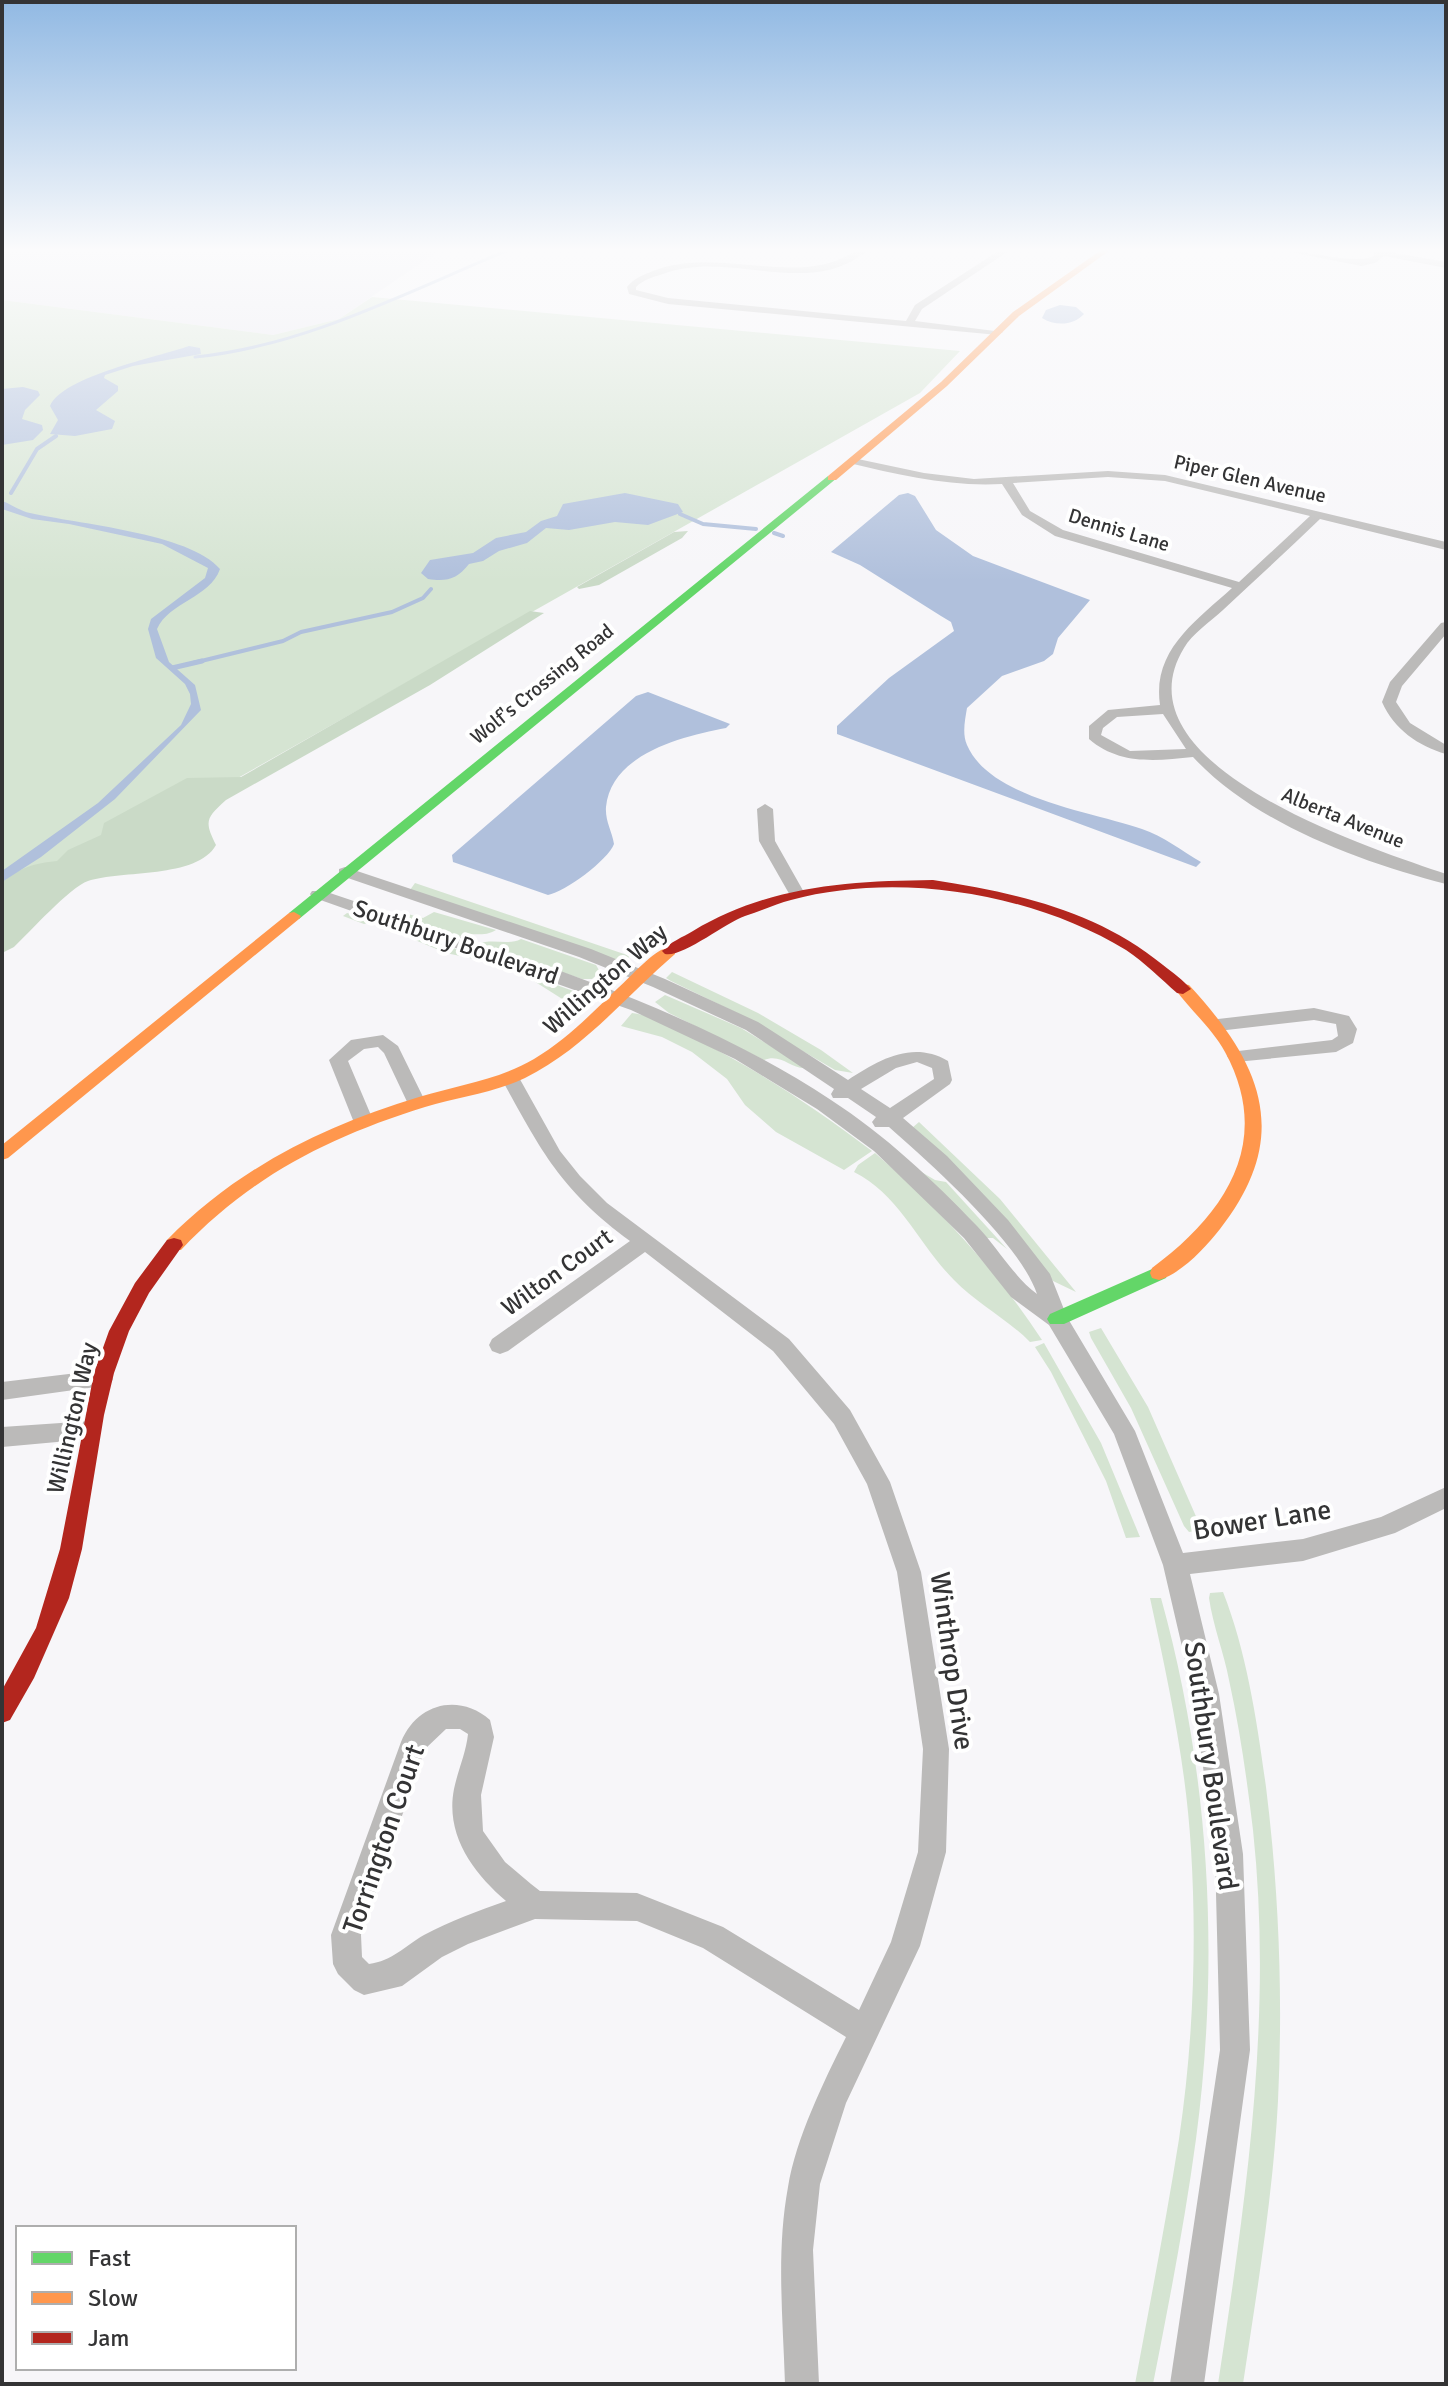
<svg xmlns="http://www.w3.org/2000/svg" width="1448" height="2386" font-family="Signika,sans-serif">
  <rect width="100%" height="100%" fill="#f7f6f9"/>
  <path fill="#e9e8f0" d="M 8,248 L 443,248 L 339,319 L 273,335 L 2,300 L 2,253 Z"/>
  <path fill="#d5e4d2" d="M 372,297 L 960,351 L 920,393 L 2,911 L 2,300 L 273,335 L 339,319 Z
    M 415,883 L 630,956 L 624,962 L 619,961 L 410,890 Z
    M 434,912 L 496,930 C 484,938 471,931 458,937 L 395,915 L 404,913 L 423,918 Z
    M 347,913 L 378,921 L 590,997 L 578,1009 L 526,976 L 493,963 L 446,953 L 372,922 L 364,924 L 343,916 Z
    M 521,939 L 596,965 L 600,972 L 592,979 L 582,979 L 478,944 C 493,938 508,946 521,939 Z
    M 672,972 L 758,1013 L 821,1050 L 853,1073 L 835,1070 L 743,1016 L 671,981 L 666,978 Z
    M 665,995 L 741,1028 L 807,1068 C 791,1070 782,1053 764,1060 L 669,1013 L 655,1002 Z
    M 632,1013 C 656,1016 680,1030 700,1041 C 762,1073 817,1109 872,1151 L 844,1170 L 776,1132 L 745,1105 L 727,1079 L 692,1052 L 662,1037 L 621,1026 Z
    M 919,1122 L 1000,1199 L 1076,1292 L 1053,1281 L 912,1128 Z
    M 875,1153 C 938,1207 996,1270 1042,1340 L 1030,1342 C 1006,1318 976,1303 954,1280 C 919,1245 900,1195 854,1172 L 858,1165 Z
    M 913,1167 L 935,1180 L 946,1182 L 1007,1249 L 993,1238 L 984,1238 Z
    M 1101,1328 L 1148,1407 L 1202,1530 L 1189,1532 L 1184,1526 L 1131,1408 L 1091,1338 L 1089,1332 Z
    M 1044,1343 L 1101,1443 L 1140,1537 L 1126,1538 L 1106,1481 L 1051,1372 L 1035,1347 Z
    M 1223,1592 C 1247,1653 1257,1722 1266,1787 C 1279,1892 1283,1996 1278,2101 C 1273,2196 1257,2290 1243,2384 L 1218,2384 C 1246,2200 1273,2016 1253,1830 C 1247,1780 1240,1730 1229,1680 C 1224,1653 1213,1626 1209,1598 L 1210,1593 Z
    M 1150,1598 L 1161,1598 C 1210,1774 1220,1958 1196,2139 C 1185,2221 1169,2303 1153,2384 L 1135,2384 C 1150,2303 1166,2221 1179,2139 C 1193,2045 1197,1945 1191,1849 C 1186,1764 1168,1681 1150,1598 Z"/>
  <path fill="#cadac7" d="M 688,531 L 682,538 L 599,585 L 579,589 L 577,587 L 674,532 Z
    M 530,611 L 544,613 L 430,685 L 226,800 C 206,818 204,821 216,845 C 197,879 121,870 88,881 C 70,887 30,932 14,947 L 2,953 L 2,882 C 20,868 34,863 57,861 L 68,850 L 101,835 L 104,823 L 187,778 L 241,777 Z"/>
  <path fill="#b0c0dc" d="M 1060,305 L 1076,307 L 1084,314 C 1073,326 1055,326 1042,318 L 1046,310 Z
    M 189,346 L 200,348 L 201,354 L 133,366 L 105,375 L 104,378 L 118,386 L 118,391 L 96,410 L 115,421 L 112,429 L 75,436 L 50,434 L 58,420 L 50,406 C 63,376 158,357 189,346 Z
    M 23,387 L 38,391 L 40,395 L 25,410 L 22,419 L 42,425 L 43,430 L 33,440 L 2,445 L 2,389 Z
    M 625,493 L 678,504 L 683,512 L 648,525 L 615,522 L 569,530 L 546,528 L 527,543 L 499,551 L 483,561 L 469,564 C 457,579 447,582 428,579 L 421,573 L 430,560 L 473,553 L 496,538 L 526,532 L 541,521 L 557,516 L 563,504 Z
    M 908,493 L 915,496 L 936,530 L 973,556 L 1090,600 L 1058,638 L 1053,654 L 1044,661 L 1002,676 L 967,708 C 965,720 962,734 967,745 C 990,799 1094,812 1142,829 C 1163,836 1182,851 1201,862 L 1196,867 L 837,734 L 837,726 L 889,678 L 954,631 L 951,622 L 941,616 L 860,565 L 831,552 L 899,495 Z
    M 2,501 C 11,504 20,511 30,513 C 77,524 190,533 220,569 C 210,598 169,602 157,629 L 169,662 L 195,685 L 201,710 L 115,799 L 41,857 L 2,882 L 2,871 L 98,803 L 181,725 L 191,704 L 190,694 L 185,684 L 156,658 L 148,629 L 151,619 L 205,578 L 208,568 L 162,544 L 69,524 L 32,519 L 2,509 Z
    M 648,692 L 730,724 L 726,728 C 683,736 611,754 606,807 C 605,821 612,831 614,844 C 608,860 565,892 548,895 L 453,862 L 452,855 L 636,696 Z"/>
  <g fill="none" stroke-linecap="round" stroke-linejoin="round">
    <path stroke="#b0c0dc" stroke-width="3" d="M 195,357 C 306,346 411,290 513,248"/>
    <path stroke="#b0c0dc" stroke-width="4" d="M 11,493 L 37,449 L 56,436
      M 680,514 L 703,524 L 756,529
      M 774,533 L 783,536
      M 193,663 L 283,641 L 301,632 L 392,612 L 423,598 L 431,589"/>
    <path stroke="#b0c0dc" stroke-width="5" d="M 172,668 L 202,661"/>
    <path fill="#bbbab9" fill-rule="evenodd" d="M 860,248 L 870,248 C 812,302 730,248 663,274 C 653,277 643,280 636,287 L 636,290 L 668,298 L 906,321 L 915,305 L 1003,248 L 1013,248 L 922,309 L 915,321 L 1003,332 L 998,335 L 668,304 L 629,294 L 627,287 C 634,278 643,275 653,271 C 722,244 800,292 860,248 Z
      M 1271,248 C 1296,248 1358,267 1375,255 L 1372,250 L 1394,248 L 1390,252 L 1446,262 L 1446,268 L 1384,256 L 1375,263 L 1361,266 Z
      M 853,458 L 924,473 L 974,479 L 1108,471 L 1165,475 L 1446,542 L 1446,550 L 1320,519 C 1288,550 1255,580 1223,610 C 1210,622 1192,634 1184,648 C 1112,766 1373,849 1446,874 L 1446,884 C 1360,862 1254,823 1193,757 C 1155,761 1119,765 1089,739 L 1089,726 L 1108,710 L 1160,705 C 1152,650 1196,621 1232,588 L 1055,536 L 1022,515 L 1002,484 C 950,487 900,475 849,463 L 849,459 ZM 1108,477 L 1165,481 L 1310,516 L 1239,582 L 1063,530 L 1030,511 L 1013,483 ZM 1163,714 L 1186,749 L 1130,751 L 1101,735 L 1103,728 L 1117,717 Z
      M 1446,622 L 1446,634 L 1402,686 L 1396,702 L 1410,723 L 1446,745 L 1446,754 C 1418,746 1394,729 1382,702 L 1390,682 L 1441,623 Z
      M 765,804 L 773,809 L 775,841 L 805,894 L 803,897 L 791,897 L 759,841 L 757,809 Z
      M 345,867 L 591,949 L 665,979 L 758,1022 L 848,1080 C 879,1060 912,1040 948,1061 L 952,1080 L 950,1084 L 903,1118 L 947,1156 L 1008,1220 L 1050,1274 L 1067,1317 L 1135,1431 L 1183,1553 L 1303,1539 L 1381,1517 L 1446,1487 L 1446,1508 L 1395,1533 L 1303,1561 L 1190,1574 L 1219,1694 L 1243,1854 L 1250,2050 L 1204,2384 L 1170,2384 L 1220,2050 L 1215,1854 L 1193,1694 L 1163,1565 L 1114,1434 L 1049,1325 L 1011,1297 L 964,1238 L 874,1151 L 817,1109 L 735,1059 L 631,1010 L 312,897 L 310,894 L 312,891 L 324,891 C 495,950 678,999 831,1100 C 885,1135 933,1180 977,1226 C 998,1248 1013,1276 1037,1294 C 1020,1243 930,1163 889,1127 L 875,1127 L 872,1122 L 876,1117 L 848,1098 L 833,1098 L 831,1094 L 834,1089 L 746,1030 L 653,987 L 579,957 L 339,875 L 339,869 ZM 917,1062 L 932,1068 L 934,1079 L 890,1108 L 861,1089 L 896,1068 Z
      M 1314,1008 L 1349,1016 L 1357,1029 L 1353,1043 L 1336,1052 L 1236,1062 L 1230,1060 L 1227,1056 L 1230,1052 L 1332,1040 L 1338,1036 L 1336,1024 L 1314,1020 L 1218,1031 L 1209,1025 L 1218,1019 Z
      M 383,1035 L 398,1046 L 426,1103 L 417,1109 L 410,1108 L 384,1053 L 378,1047 L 364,1049 L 348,1061 L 373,1120 L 363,1127 L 353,1120 L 329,1060 L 351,1040 Z
      M 510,1072 L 517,1074 L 560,1151 L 580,1176 L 607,1203 L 789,1339 L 850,1410 L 890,1482 L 921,1572 L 949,1749 L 946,1852 L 920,1946 L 846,2103 L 820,2184 L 813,2250 L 819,2384 L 785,2384 C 783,2318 776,2252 788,2187 C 796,2138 824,2081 846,2037 L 703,1948 L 637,1921 L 535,1919 L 468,1944 L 442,1957 L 402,1986 L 364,1995 L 354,1990 L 338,1974 L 333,1964 L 331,1935 L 401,1742 C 417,1703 459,1693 490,1720 L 494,1737 L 481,1795 L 483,1831 L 505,1862 L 531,1884 L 540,1891 L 637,1893 L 723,1927 L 859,2010 L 891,1942 L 918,1852 L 923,1749 L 897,1572 L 867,1484 L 834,1424 L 773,1351 L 645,1252 L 508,1351 L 500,1354 L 492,1351 L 489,1345 L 492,1339 L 630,1241 C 560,1189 542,1152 501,1078 ZM 446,1729 L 460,1729 L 468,1734 C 466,1753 458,1770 454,1789 C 445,1835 473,1873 506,1901 C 478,1911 450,1921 424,1935 C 405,1946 392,1961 369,1964 L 362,1957 L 361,1935 L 425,1749 Z
      M 102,1370 L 110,1373 L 113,1379 L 110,1385 L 2,1400 L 2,1382 Z
      M 90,1421 L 98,1423 L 101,1430 L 98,1437 L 90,1439 L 2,1447 L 2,1427 Z"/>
    <path fill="#63d668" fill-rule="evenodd" d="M 828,476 L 837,478 L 299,919 L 289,919 L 289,913 Z
      M 1159,1266 L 1166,1268 L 1168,1273 L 1166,1278 L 1064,1324 L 1050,1324 L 1047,1319 L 1050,1314 Z"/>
    <path fill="#ff974d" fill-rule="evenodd" d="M 1104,248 L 1113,248 L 1019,316 L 947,386 L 836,480 L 828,480 L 828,476 L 941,382 L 1013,312 Z
      M 294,912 L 301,916 L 299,919 L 8,1158 L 2,1160 L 2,1145 L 289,913 Z
      M 670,946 L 675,948 L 675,954 C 626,996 584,1049 525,1078 C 493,1093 458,1097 425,1107 C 329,1137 251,1176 181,1250 L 167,1250 L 165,1245 L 167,1240 C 238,1168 323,1126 419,1097 C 458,1085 498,1080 534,1059 C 566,1040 592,1013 618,988 C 633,975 651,952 670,946 Z
      M 1183,984 L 1189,985 C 1262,1064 1293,1136 1220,1229 C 1205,1248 1182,1273 1159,1280 L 1152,1278 L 1150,1273 L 1152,1268 C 1225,1214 1274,1142 1225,1052 C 1212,1028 1191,1011 1175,989 Z"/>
    <path fill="#b3261e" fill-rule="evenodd" d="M 933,880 C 1016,893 1096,910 1163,965 C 1172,972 1183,980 1191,989 L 1183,994 L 1177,993 C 1161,979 1144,962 1126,950 C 1032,893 898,871 791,900 C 776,904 761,911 745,916 C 725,923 682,958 665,954 L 662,951 C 670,942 683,937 693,931 C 768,886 847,881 933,880 Z
      M 174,1238 L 181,1240 L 183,1245 L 149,1293 L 129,1331 L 114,1373 L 104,1415 L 82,1549 L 69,1598 L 34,1678 L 10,1720 L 2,1723 L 2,1690 L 36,1628 L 60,1549 L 94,1373 L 109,1331 L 135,1283 L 167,1240 Z"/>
  </g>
  <linearGradient id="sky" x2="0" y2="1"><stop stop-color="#91b9e3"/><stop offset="0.43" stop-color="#fbfbfc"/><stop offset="1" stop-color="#fbfbfc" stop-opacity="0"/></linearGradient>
  <rect width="1448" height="582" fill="url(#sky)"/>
  <g text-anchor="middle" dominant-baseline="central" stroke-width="8" stroke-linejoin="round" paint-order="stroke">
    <g font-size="20" fill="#343435" stroke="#fff">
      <text transform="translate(1250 479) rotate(13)">Piper Glen Avenue</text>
      <text transform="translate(1119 530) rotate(17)">Dennis Lane</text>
      <text transform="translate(542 684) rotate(-39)">Wolf's Crossing Road</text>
      <text transform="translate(1343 818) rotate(22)">Alberta Avenue</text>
    </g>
    <g font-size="24" fill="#343435" stroke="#fff">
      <text transform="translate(456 942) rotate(19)">Southbury Boulevard</text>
      <text transform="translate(605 979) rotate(-41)">Willington Way</text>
      <text transform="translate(557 1272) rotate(-36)">Wilton Court</text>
      <text transform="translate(72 1418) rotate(-77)">Willington Way</text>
    </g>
    <g font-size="28" fill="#343435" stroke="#fff">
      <text transform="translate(1262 1520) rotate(-9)">Bower Lane</text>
      <text transform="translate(952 1661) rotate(82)">Winthrop Drive</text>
      <text transform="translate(1211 1766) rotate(82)">Southbury Boulevard</text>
      <text transform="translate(384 1839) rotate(-71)">Torrington Court</text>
    </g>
  </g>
  <rect width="1448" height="2386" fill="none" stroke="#343435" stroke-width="8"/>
  <rect x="16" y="2226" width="280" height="144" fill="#ffffff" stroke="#aeaeae" stroke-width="2"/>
  <rect x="32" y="2252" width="40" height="12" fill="#63d668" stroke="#aeaeae" stroke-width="2"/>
  <text x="88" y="2266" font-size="24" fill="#343435">Fast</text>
  <rect x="32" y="2292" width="40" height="12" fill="#ff974d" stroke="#aeaeae" stroke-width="2"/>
  <text x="88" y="2306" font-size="24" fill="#343435">Slow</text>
  <rect x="32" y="2332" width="40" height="12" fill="#b3261e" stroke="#aeaeae" stroke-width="2"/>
  <text x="88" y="2346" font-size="24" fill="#343435">Jam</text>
</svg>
